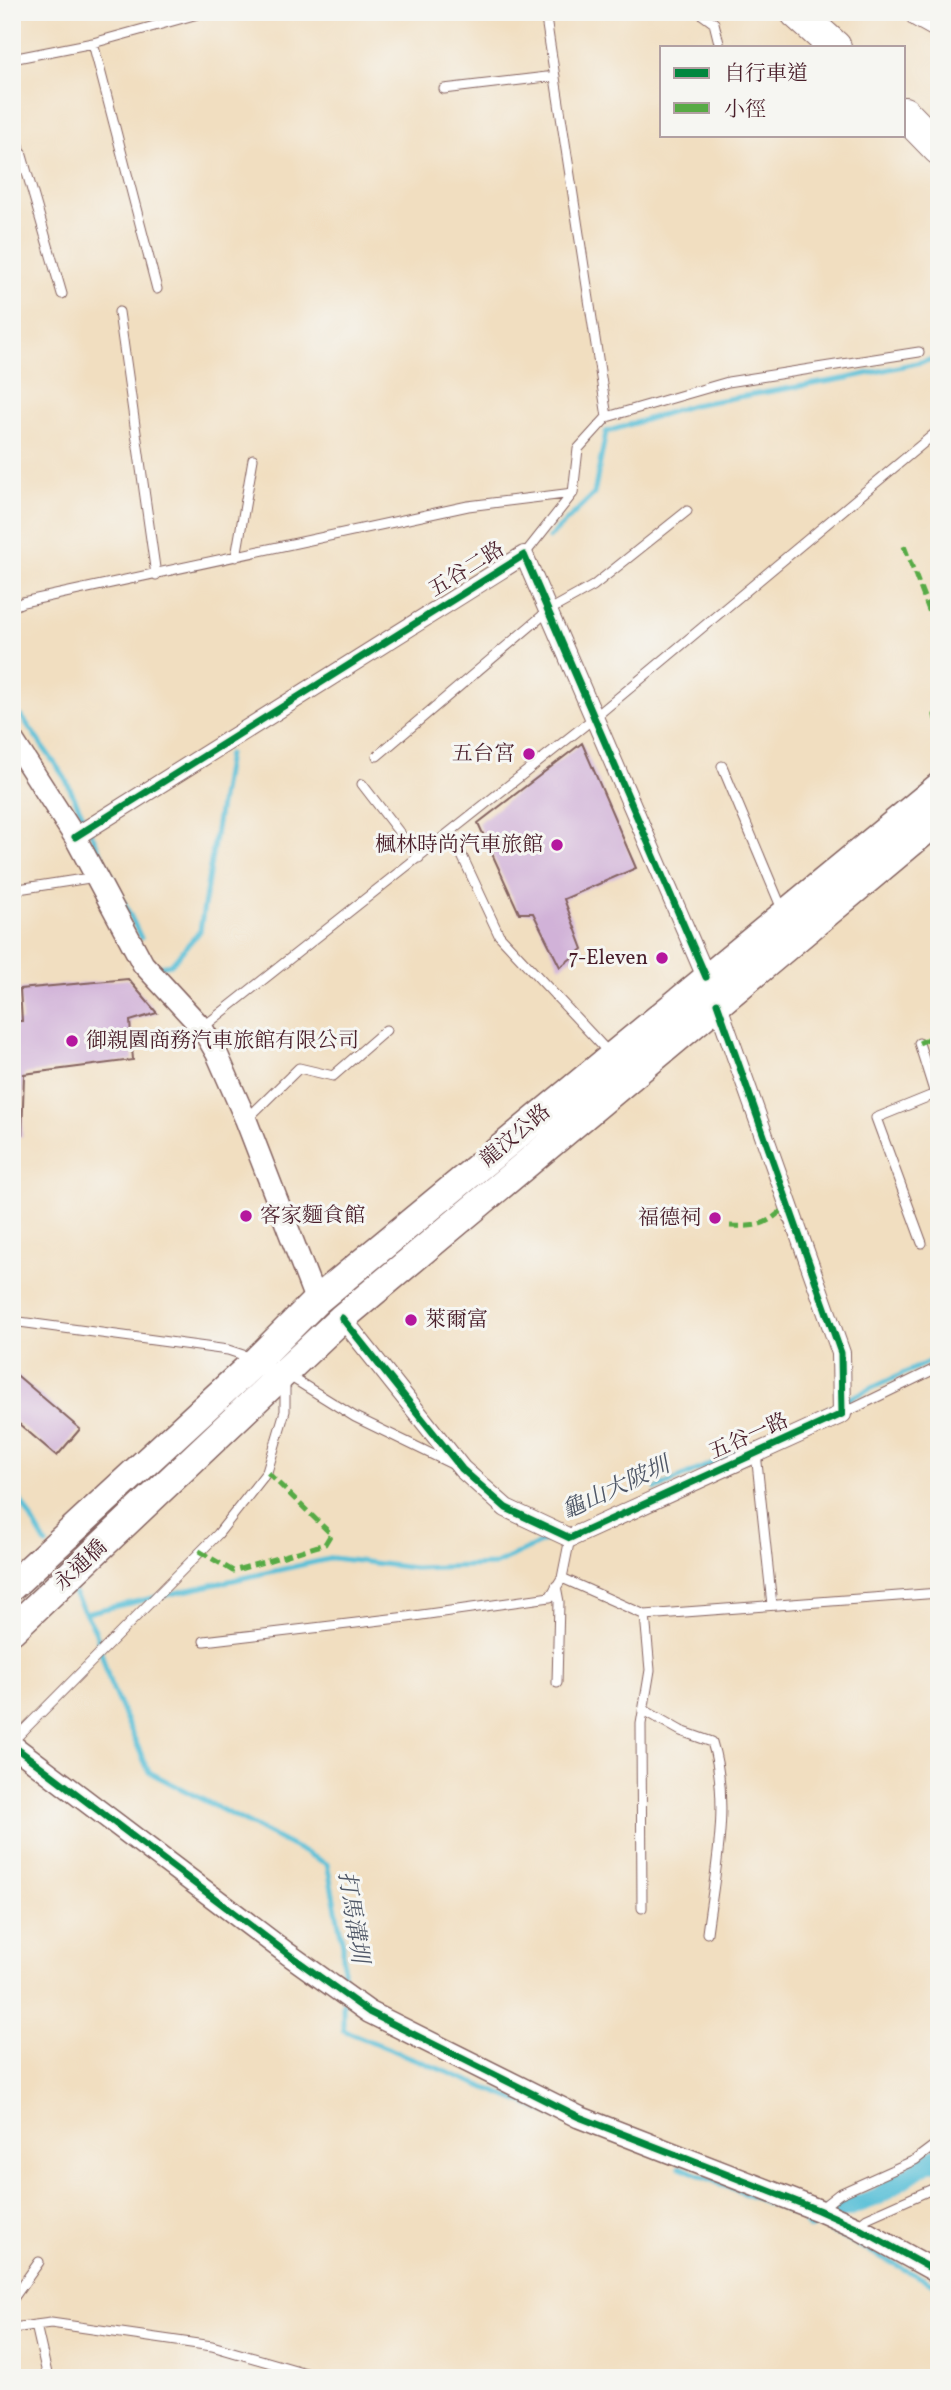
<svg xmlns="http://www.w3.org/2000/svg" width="951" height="2390" font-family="Vollkorn,'Noto Serif TC',serif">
  <rect width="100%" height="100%" fill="#f6f6f2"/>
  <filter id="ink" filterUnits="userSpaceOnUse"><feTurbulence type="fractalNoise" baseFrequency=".0143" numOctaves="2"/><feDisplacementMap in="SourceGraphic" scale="14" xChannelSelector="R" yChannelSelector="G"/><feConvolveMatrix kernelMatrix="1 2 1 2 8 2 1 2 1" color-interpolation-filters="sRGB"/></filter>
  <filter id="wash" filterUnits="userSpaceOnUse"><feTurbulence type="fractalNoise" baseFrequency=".00686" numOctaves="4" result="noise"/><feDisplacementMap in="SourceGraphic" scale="28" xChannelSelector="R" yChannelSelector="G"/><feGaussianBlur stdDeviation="1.57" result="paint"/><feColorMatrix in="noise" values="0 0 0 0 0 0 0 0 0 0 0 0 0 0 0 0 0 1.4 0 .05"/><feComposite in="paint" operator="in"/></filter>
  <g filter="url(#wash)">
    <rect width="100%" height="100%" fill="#f1dec0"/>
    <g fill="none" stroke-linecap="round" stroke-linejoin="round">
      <path stroke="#59bfd7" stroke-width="5" d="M 549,538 L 594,494 L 606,432 L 692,405 L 848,378 L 939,358
        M 12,715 L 22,717 L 65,778 L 141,938
        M 154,965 L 155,967 L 171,964 L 200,931 L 228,754
        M 846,1400 L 939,1357
        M 12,1486 L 46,1544
        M 656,1489 L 838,1405
        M 70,1586 L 95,1630 L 110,1683 L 149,1772 L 327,1864 L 343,1945 L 343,1985
        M 85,1613 L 333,1558 L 414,1568 L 494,1565 L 555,1536
        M 343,2002 L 343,2030 L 558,2117
        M 923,2166 L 939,2169
        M 680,2167 L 811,2221 L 939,2287"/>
      <path stroke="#59bfd7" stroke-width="18" d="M 811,2221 L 877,2197 L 939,2155"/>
    </g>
    <g id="blocks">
      <path fill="#d1b2d8" d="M 582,743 L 636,868 L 564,899 L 583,949 L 560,967 L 533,913 L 519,913 L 478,823 Z
        M 128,979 L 157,1013 L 130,1021 L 133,1060 L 24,1074 L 22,1137 L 12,1134 L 12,1021 L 22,1021 L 20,989 Z
        M 12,1371 L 80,1429 L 57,1456 L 12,1418 Z"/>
    </g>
  </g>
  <g filter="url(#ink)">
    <use href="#blocks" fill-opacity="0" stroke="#84625f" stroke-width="2"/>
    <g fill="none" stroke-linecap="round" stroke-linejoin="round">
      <g stroke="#84625f" stroke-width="11">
        <path id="service" d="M 699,12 L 714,23 L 720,47
          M 93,43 L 157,289
          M 12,59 L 93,43 L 205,12
          M 444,89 L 555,76
          M 12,121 L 62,294
          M 119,312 L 156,575
          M 607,417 L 728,382 L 919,352
          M 524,555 L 573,493 L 578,449 L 607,417 L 545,12
          M 236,557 L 253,459
          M 12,607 L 23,602 L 468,506 L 573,493
          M 377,756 L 548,611 L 593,586 L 687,511
          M 722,766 L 782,909
          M 362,784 L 419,858
          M 451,832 L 499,935 L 609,1053
          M 12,890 L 96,877
          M 202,1028 L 594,718 L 939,430
          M 919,1043 L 939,1107
          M 247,1119 L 299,1068 L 333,1076 L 386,1030
          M 922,1243 L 876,1118 L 935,1094
          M 12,1321 L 228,1350 L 252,1358
          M 286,1374 L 355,1417 L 452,1464
          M 842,1414 L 939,1367
          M 756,1453 L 772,1605
          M 570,1538 L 562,1578 L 645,1615 L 939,1593
          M 556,1586 L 559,1602 L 557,1683
          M 204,1641 L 407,1617 L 550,1597 L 562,1578
          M 644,1710 L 681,1731 L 712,1742 C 731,1803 715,1871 707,1933
          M 12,1742 L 218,1534 L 267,1472 L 285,1411 L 285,1379
          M 642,1908 L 641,1724 L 650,1670 L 645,1615
          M 820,2209 L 839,2194 L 915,2160 L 939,2142
          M 856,2227 L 867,2218 L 939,2186
          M 12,2300 L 39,2262
          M 36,2325 L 48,2378
          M 12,2328 L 51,2323 L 212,2346 L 323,2378"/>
      </g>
      <g stroke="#84625f" stroke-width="20">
        <path id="minor" d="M 75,837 L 524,555 L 706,977
          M 342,1318 L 462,1469 L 506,1508 L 570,1538 L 842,1414 L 841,1353 L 717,1003"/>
      </g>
      <g stroke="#84625f" stroke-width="24">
        <path id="tertiary" d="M 12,739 L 75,837 L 143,964 L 202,1028 L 217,1054 L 246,1120 L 316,1301
          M 12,1745 L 288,1954 L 369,2012 L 579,2117 L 818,2210 L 856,2227 L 939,2273"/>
      </g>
      <g stroke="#84625f" stroke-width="31">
        <path id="primary" d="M 12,1586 L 258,1359 L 316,1301 L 939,787
          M 12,1630 L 342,1318 L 939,819"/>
      </g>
      <g stroke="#84625f" stroke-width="34">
        <path id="motorway" d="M 796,12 L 835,47
          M 921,12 L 939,22
          M 904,113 L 939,149"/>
      </g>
      <use href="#service" stroke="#fff" stroke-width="9"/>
      <use href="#minor" stroke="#fff" stroke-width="18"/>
      <use href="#tertiary" stroke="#fff" stroke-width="21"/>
      <use href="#primary" stroke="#fff" stroke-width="28"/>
      <use href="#motorway" stroke="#fff" stroke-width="32"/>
      <path stroke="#57aa44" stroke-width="5" stroke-dasharray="10 5" stroke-linecap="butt" d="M 904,546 L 939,636
        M 939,712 L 935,715 L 939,737
        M 919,1043 L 939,1034
        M 730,1226 C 761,1227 766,1225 789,1204
        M 199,1551 L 233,1571 L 325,1544 L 331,1534 L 267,1472"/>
      <g stroke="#f6f6f2" stroke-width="11">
        <path id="cycleway" d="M 75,837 L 524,555 L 706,977
          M 342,1318 L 462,1469 L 506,1508 L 570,1538 L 842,1414 L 841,1353 L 717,1003
          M 12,1745 L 288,1954 L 369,2012 L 579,2117 L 818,2210 L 856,2227 L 939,2273"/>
      </g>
      <use href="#cycleway" stroke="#00873e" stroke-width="7"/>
    </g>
  </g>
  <g fill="#b5179e" stroke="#f6f6f2" stroke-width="2.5">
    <circle cx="529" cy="754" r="7"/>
    <circle cx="557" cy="845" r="7"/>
    <circle cx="662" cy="958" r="7"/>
    <circle cx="72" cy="1041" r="7"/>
    <circle cx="246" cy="1216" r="7"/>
    <circle cx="715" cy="1218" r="7"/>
    <circle cx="411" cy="1320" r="7"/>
  </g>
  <g text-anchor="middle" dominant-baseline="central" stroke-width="6" stroke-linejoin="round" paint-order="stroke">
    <g font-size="21" fill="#4a1f2b" stroke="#f6f6f2">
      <text transform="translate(467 570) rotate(-32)">五谷二路</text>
      <text transform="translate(516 1136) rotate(-40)">龍汶公路</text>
      <text transform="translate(749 1437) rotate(-24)">五谷一路</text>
      <text transform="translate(81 1566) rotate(-43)">永通橋</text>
    </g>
    <g font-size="21" fill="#4a1f2b" stroke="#f6f6f2" text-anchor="end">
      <text x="515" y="754">五台宮</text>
      <text x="543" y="845">楓林時尚汽車旅館</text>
      <text x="648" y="958">7-Eleven</text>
      <text x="86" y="1041" text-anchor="start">御親園商務汽車旅館有限公司</text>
      <text x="260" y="1216" text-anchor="start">客家麵食館</text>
      <text x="701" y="1218">福德祠</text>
      <text x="425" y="1320" text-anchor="start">萊爾富</text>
    </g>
    <g font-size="23" font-style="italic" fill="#4f5767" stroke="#f6f6f2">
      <text transform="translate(616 1489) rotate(-25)">龜山大陂圳</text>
      <text transform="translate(352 1917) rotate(81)">打馬溝圳</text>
    </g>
  </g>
  <rect width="951" height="2390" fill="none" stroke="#f6f6f2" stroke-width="42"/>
  <rect x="660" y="46" width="245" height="91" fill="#f6f6f2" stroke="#b1a0a2" stroke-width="2"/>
  <rect x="674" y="68" width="35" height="10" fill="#00873e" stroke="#b1a0a2" stroke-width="2"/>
  <text x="724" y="80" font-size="21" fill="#4a1f2b">自行車道</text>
  <rect x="674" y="103" width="35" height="10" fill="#57aa44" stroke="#b1a0a2" stroke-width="2"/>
  <text x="724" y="116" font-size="21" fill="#4a1f2b">小徑</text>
</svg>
